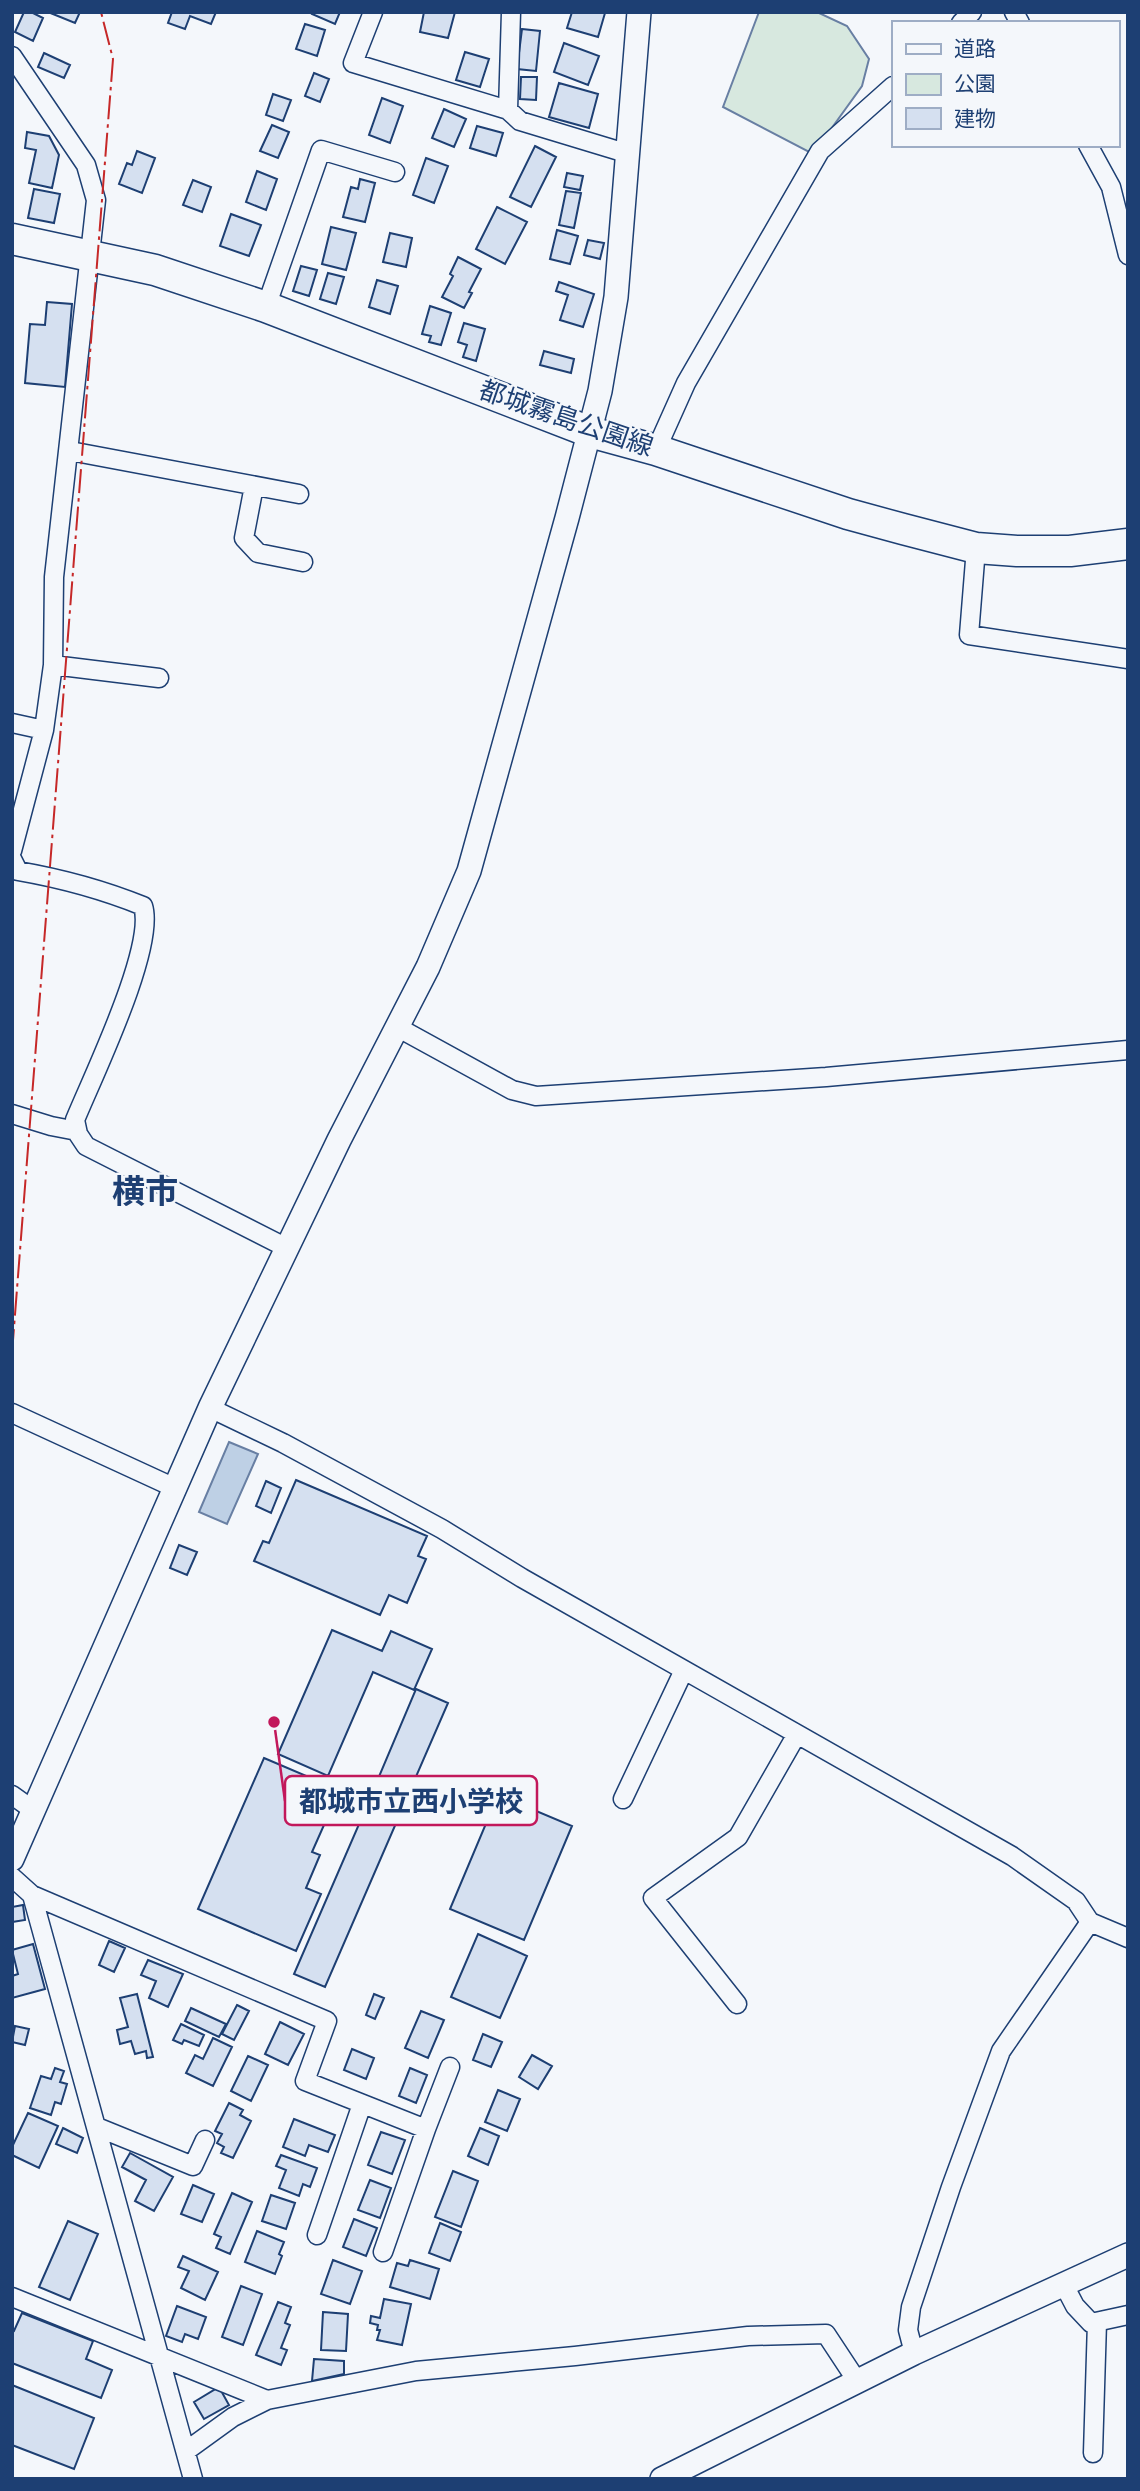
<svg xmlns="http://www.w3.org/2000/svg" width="1140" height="2491" font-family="Signika,'Noto Sans JP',sans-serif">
  <rect width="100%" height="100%" fill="#f4f7fb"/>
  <path fill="#d7e8df" stroke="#687fa3" stroke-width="2" d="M 759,12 L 817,12 L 847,26 L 869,59 L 862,86 L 813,154 L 723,107 Z"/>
  <path fill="#bed0e5" stroke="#687fa3" stroke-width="2" d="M 229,1442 L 258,1454 L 227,1524 L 199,1512 Z"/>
  <path fill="#d5e0f0" stroke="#1d3f73" stroke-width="2" d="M 24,12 L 31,12 L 43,18 L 33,41 L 15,32 Z
    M 48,12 L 80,12 L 75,23 Z
    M 172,12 L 216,12 L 211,24 L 190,16 L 185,29 L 168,23 Z
    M 313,12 L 340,12 L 335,24 L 312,14 Z
    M 424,12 L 455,12 L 448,38 L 420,32 Z
    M 572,12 L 605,13 L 598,37 L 567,28 Z
    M 305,24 L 325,30 L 317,56 L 296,49 Z
    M 522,29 L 540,31 L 536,71 L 517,69 Z
    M 564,43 L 599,56 L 588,85 L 554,72 Z
    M 465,52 L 489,59 L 480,87 L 456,80 Z
    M 44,53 L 70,65 L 64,78 L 38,67 Z
    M 314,73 L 329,79 L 320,102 L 305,96 Z
    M 521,77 L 537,77 L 536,100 L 520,99 Z
    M 559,83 L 598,94 L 589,128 L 549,117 Z
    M 273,94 L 291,100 L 283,121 L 266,115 Z
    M 382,98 L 403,106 L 390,143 L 369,135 Z
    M 444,109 L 466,119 L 454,147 L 432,138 Z
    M 272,125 L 289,132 L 278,158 L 260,151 Z
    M 477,126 L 503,133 L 496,156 L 470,148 Z
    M 27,132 L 49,136 L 59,155 L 52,188 L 29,183 L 36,150 L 25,148 Z
    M 535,146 L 556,157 L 531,207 L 510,197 Z
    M 137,151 L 155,158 L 142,193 L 119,184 L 127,163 L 132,165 Z
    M 426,158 L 448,166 L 434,203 L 413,195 Z
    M 257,171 L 277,179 L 266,210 L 246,202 Z
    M 567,173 L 583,176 L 580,190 L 564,187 Z
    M 360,179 L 375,183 L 365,222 L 343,217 L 351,187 L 358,189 Z
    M 193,180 L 211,187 L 202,212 L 183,205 Z
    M 34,189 L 60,194 L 54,223 L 28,218 Z
    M 566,191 L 581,193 L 574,228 L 559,225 Z
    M 497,207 L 527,222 L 505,264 L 476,249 Z
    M 231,214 L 261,225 L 249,256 L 220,246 Z
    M 331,227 L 356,233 L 346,270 L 322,264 Z
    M 557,230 L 578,236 L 570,264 L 550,259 Z
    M 390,233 L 412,238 L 406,267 L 383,262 Z
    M 588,240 L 604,243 L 600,259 L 584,255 Z
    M 458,257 L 481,269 L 469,292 L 472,293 L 464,308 L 442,297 L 453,276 L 450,274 Z
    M 301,266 L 317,270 L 309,296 L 293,291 Z
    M 328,273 L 344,277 L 336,304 L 320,299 Z
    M 377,280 L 398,286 L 390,314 L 369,307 Z
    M 559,282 L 594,294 L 583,327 L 560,320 L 568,295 L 556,291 Z
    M 47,302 L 72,304 L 65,387 L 25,383 L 30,324 L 45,325 Z
    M 430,306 L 451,313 L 441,345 L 429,342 L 431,336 L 422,334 Z
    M 464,323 L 485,329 L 476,361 L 463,357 L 467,345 L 458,342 Z
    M 544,351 L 574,359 L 571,373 L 540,365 Z
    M 296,1480 L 427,1536 L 418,1556 L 426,1559 L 407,1603 L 389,1595 L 380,1615 L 254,1561 L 263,1541 L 269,1543 Z
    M 266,1481 L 281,1488 L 271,1513 L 256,1506 Z
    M 179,1545 L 197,1552 L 187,1575 L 170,1568 Z
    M 332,1630 L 382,1651 L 391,1631 L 432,1649 L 414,1690 L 373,1672 L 328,1776 L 278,1754 Z
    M 416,1689 L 448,1703 L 398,1818 L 367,1805 Z
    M 264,1758 L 318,1781 L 315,1789 L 336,1798 L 312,1852 L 320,1855 L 306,1888 L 321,1894 L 296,1951 L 198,1909 Z
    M 498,1795 L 572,1826 L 524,1940 L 450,1909 Z
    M 366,1808 L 397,1821 L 325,1987 L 294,1974 Z
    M 23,1905 L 25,1920 L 12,1922 L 12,1907 Z
    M 478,1934 L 527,1956 L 500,2018 L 451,1997 Z
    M 109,1941 L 125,1948 L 114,1972 L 99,1965 Z
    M 33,1944 L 45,1989 L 12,1998 L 12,1976 L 18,1974 L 12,1950 Z
    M 148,1960 L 183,1974 L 168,2007 L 149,1998 L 156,1981 L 141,1975 Z
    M 137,1994 L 153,2057 L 147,2058 L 146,2051 L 135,2054 L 131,2041 L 120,2044 L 117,2030 L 128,2027 L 120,1998 Z
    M 374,1994 L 384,1998 L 375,2019 L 366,2015 Z
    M 237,2005 L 249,2011 L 234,2040 L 222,2034 Z
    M 191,2008 L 226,2024 L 219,2037 L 185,2021 Z
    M 421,2011 L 444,2020 L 428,2058 L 405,2048 Z
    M 280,2022 L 304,2034 L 288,2065 L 265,2054 Z
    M 181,2024 L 204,2035 L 199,2046 L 184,2040 L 182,2044 L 173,2040 Z
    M 15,2026 L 29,2029 L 25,2045 L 12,2042 Z
    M 483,2034 L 502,2042 L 491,2067 L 473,2060 Z
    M 213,2038 L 232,2047 L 213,2086 L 186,2073 L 195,2055 L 203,2059 Z
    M 352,2049 L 374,2058 L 366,2079 L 344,2070 Z
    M 532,2055 L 552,2066 L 538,2089 L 519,2077 Z
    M 248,2056 L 268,2065 L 251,2101 L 231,2091 Z
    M 55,2068 L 64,2071 L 60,2082 L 67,2084 L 61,2104 L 55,2102 L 51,2115 L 30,2108 L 41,2076 L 51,2079 Z
    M 410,2068 L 427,2075 L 416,2103 L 399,2096 Z
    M 498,2090 L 520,2099 L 507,2131 L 485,2122 Z
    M 229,2103 L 243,2110 L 240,2115 L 251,2121 L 233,2158 L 221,2153 L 224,2147 L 217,2143 L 222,2134 L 215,2131 Z
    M 28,2113 L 58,2126 L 39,2168 L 12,2155 L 12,2147 Z
    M 294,2119 L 335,2135 L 328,2152 L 309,2145 L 305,2156 L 283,2147 Z
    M 63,2128 L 83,2138 L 77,2153 L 56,2144 Z
    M 480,2128 L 499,2136 L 488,2165 L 468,2156 Z
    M 381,2132 L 405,2140 L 392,2174 L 368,2165 Z
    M 130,2153 L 173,2177 L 154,2211 L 135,2201 L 146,2180 L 122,2167 Z
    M 281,2155 L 317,2168 L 310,2187 L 303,2184 L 299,2196 L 279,2188 L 286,2170 L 276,2166 Z
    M 453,2171 L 478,2181 L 461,2227 L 435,2217 Z
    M 370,2180 L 391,2188 L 380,2218 L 358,2210 Z
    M 193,2185 L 214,2194 L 202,2222 L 181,2214 Z
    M 232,2193 L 252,2202 L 230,2254 L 216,2248 L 221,2237 L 214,2234 Z
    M 271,2195 L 295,2203 L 286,2229 L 262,2221 Z
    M 354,2219 L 377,2228 L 366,2256 L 343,2247 Z
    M 68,2221 L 98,2234 L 70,2300 L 39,2287 Z
    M 440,2223 L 461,2232 L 450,2261 L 429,2253 Z
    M 257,2231 L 284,2242 L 279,2254 L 282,2256 L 275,2274 L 245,2262 Z
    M 183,2256 L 218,2272 L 205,2300 L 181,2288 L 189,2271 L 178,2267 Z
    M 333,2260 L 362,2271 L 350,2304 L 321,2294 Z
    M 410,2260 L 439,2269 L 430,2299 L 390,2287 L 397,2263 L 408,2266 Z
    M 241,2286 L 262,2294 L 243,2345 L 222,2337 Z
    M 384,2299 L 411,2304 L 402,2345 L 377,2340 L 380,2330 L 377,2330 L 378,2325 L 370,2323 L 371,2316 L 380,2318 Z
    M 278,2302 L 291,2307 L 285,2323 L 290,2325 L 281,2348 L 287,2350 L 281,2365 L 256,2355 Z
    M 177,2306 L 206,2317 L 198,2339 L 185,2334 L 182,2342 L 166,2336 Z
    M 323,2312 L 348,2314 L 346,2351 L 321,2350 Z
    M 22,2313 L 93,2341 L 86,2359 L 112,2370 L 101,2398 L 12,2363 L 12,2330 L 14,2331 Z
    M 314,2359 L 344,2361 L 344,2374 L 312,2381 Z
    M 12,2385 L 94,2418 L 74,2469 L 12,2445 Z
    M 219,2387 L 229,2405 L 204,2419 L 194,2402 Z"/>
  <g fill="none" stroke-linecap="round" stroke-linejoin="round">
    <g stroke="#1d3f73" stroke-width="21">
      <path id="minor" d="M 373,12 L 353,63 L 508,110
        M 511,12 L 508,110 L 520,121 L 629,154
        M 1014,12 L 1020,23
        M 961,23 L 972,12
        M 12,56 L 86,165 L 96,200 L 54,577 L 53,665 L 44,730 L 12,851
        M 1088,145 L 1111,187 L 1128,255
        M 266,307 L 321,150 L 395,172
        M 656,450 L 686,383 L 820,151 L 893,86
        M 70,451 L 299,494
        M 254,486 L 244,538 L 258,553 L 303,562
        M 976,548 L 969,635 L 1128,659
        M 53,665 L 159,678
        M 12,723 L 44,730
        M 12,859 L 18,871 C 64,879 101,889 143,906 C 156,947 93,1076 75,1120 L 78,1134 L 86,1146 L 287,1248
        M 397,1027 L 512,1090 L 536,1096 L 826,1077 L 1128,1050
        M 12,1114 L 51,1126 L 77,1131
        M 210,1408 L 283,1443 L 442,1529 L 522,1578 L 1012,1856 L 1076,1901 L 1090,1922 L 1128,1938
        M 12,1413 L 175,1488
        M 12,1795 L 33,1810
        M 623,1799 L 684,1670
        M 12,1877 L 32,1895 L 193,2479
        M 32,1895 L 327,2021 L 305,2081 L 426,2129 L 383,2252
        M 737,2004 L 653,1898 L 738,1837 L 797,1734
        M 97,2127 L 193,2166 L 205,2140
        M 426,2129 L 450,2067
        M 317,2235 L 362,2104
        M 1064,2285 L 1075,2306 L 1091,2323 L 1128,2315
        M 12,2297 L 267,2400
        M 914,2353 L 908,2330 L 911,2307 L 951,2187 L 1001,2051 L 1090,1922
        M 186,2451 L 233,2417 L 267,2400 L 416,2371 L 575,2356 L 748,2336 L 826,2334 L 857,2381
        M 1093,2453 L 1097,2322"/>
    </g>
    <g stroke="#1d3f73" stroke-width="26">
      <path id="tertiary" d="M 12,1859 L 210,1408 L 339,1140 L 428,967 L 469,871 L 567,518 L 600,391 L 616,297 L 639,12
        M 662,2479 L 914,2353 L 1128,2255"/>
    </g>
    <g stroke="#1d3f73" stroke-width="33">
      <path id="primary" d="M 12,239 L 155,270 L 266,307 L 590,432 L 656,450 L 848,514 L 903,529 L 976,548 L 1017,551 L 1070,551 L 1128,544"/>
    </g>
    <use href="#minor" stroke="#f4f7fb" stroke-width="18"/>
    <use href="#tertiary" stroke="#f4f7fb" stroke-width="23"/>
    <use href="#primary" stroke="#f4f7fb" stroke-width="30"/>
    <path stroke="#c62828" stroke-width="2" stroke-dasharray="24 5 3.5 5" stroke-linecap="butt" d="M 12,1353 L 113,59 L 101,12"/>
  </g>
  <g text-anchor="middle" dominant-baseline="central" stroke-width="5" stroke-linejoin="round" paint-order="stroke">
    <g font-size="26" fill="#1d3f73" stroke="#f4f7fb">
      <text transform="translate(566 419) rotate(19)">都城霧島公園線</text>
    </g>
    <g font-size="33" font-weight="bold" fill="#1d3f73" stroke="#f4f7fb">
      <text x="145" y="1192">横市</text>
    </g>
  </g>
  <path fill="none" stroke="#c2185b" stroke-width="2.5" d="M274 1722L285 1801"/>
  <circle fill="#c2185b" stroke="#f4f7fb" stroke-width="2.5" cx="274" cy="1722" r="7"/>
  <rect fill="#f4f7fb" stroke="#c2185b" stroke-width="2.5" x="285" y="1776" width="252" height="49" rx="7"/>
  <g font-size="28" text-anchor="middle" font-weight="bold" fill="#1d3f73">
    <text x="411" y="1811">都城市立西小学校</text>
  </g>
  <rect width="1140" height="2491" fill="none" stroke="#1d3f73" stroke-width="28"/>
  <rect x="892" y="21" width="228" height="126" fill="#f4f7fb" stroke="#9eadc5" stroke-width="2"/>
  <rect x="906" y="44" width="35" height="10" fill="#f4f7fb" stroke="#9eadc5" stroke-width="2"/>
  <text x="954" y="56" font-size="21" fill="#1d3f73">道路</text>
  <rect x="906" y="74" width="35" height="21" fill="#d7e8df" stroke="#9eadc5" stroke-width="2"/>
  <text x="954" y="91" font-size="21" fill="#1d3f73">公園</text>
  <rect x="906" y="108" width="35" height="21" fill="#d5e0f0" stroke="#9eadc5" stroke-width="2"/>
  <text x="954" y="126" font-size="21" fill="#1d3f73">建物</text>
</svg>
